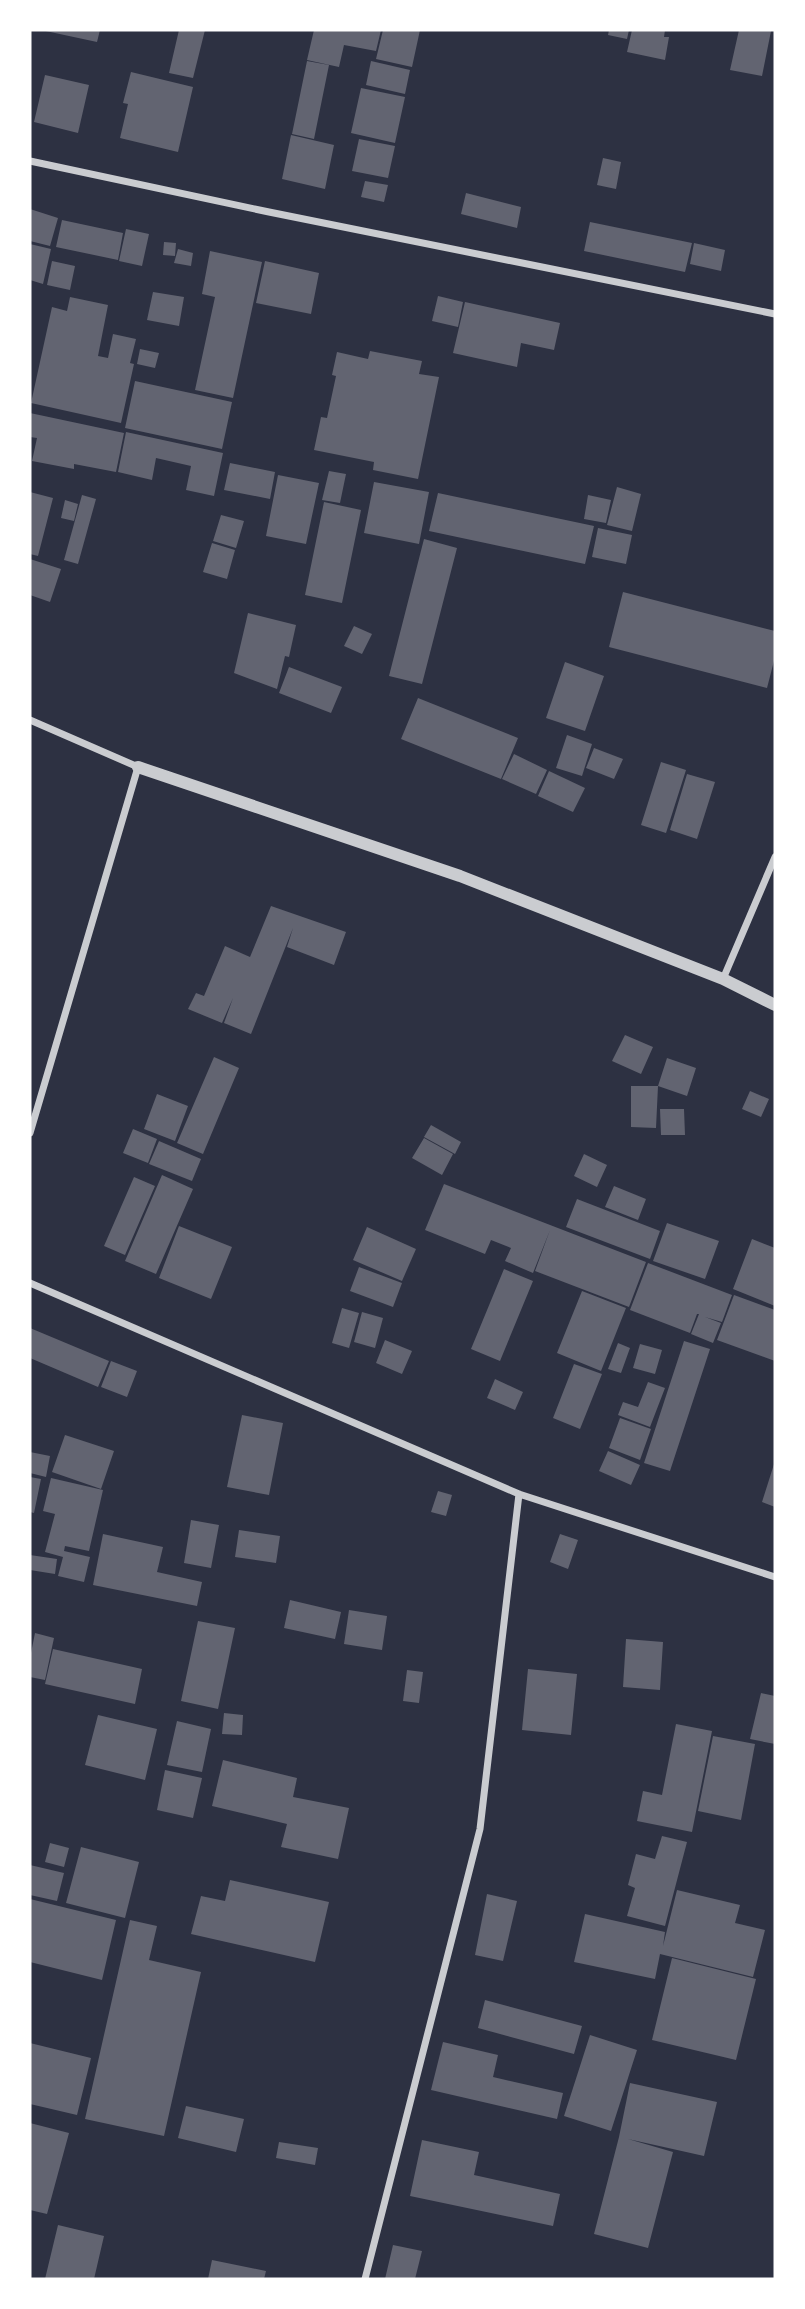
<svg xmlns="http://www.w3.org/2000/svg" width="805" height="2309" font-family="'Source Sans 3',sans-serif">
  <rect width="100%" height="100%" fill="#2d3142"/>
  <path fill="#626471" d="M 41,30 L 100,30 L 97,42 Z
    M 179,30 L 205,30 L 193,78 L 169,73 Z
    M 314,30 L 381,30 L 376,51 L 344,45 L 339,67 L 307,60 Z
    M 383,30 L 420,30 L 412,67 L 376,59 Z
    M 609,30 L 629,30 L 627,39 L 608,35 Z
    M 632,30 L 665,30 L 664,37 L 669,37 L 665,60 L 627,52 Z
    M 739,30 L 771,31 L 762,76 L 730,70 Z
    M 307,61 L 329,65 L 314,139 L 292,134 Z
    M 371,61 L 410,70 L 405,94 L 366,85 Z
    M 131,72 L 193,87 L 178,152 L 120,138 L 128,104 L 123,103 Z
    M 45,75 L 89,85 L 78,133 L 34,122 Z
    M 361,88 L 405,97 L 395,143 L 351,133 Z
    M 291,135 L 334,145 L 325,189 L 282,179 Z
    M 359,139 L 395,146 L 388,178 L 352,171 Z
    M 603,158 L 621,162 L 616,189 L 597,185 Z
    M 365,181 L 388,185 L 384,202 L 361,197 Z
    M 466,193 L 521,207 L 517,228 L 461,214 Z
    M 30,209 L 58,218 L 50,246 L 30,241 Z
    M 62,220 L 123,233 L 118,260 L 56,247 Z
    M 590,222 L 692,243 L 685,272 L 584,251 Z
    M 126,229 L 149,234 L 142,266 L 119,261 Z
    M 164,242 L 176,243 L 175,256 L 163,255 Z
    M 694,243 L 725,250 L 721,271 L 690,264 Z
    M 30,244 L 51,249 L 43,284 L 30,280 Z
    M 178,249 L 193,253 L 191,266 L 174,263 Z
    M 210,251 L 262,262 L 233,398 L 195,390 L 215,297 L 202,294 Z
    M 52,261 L 75,266 L 70,290 L 47,285 Z
    M 265,261 L 319,273 L 311,314 L 256,303 Z
    M 153,292 L 184,297 L 179,326 L 147,320 Z
    M 438,296 L 463,302 L 458,327 L 432,321 Z
    M 70,297 L 108,305 L 98,356 L 108,358 L 113,334 L 136,339 L 130,363 L 134,364 L 121,423 L 31,403 L 52,307 L 67,311 Z
    M 465,302 L 560,323 L 554,350 L 521,343 L 517,367 L 453,353 Z
    M 140,349 L 159,353 L 155,368 L 137,364 Z
    M 370,351 L 422,361 L 419,374 L 439,377 L 418,479 L 373,470 L 374,462 L 314,450 L 321,417 L 327,418 L 336,376 L 332,375 L 337,352 L 368,359 Z
    M 135,381 L 232,402 L 222,449 L 125,428 Z
    M 30,413 L 124,433 L 116,472 L 74,464 L 74,469 L 32,461 L 37,438 L 30,437 Z
    M 126,432 L 223,453 L 214,496 L 186,490 L 191,466 L 156,458 L 152,480 L 118,472 Z
    M 230,463 L 275,472 L 270,499 L 224,490 Z
    M 329,471 L 346,474 L 340,503 L 322,500 Z
    M 278,475 L 319,483 L 306,544 L 266,536 Z
    M 374,482 L 429,492 L 419,544 L 364,533 Z
    M 617,487 L 641,494 L 632,531 L 607,525 Z
    M 30,492 L 53,498 L 38,556 L 30,554 Z
    M 438,493 L 594,526 L 585,564 L 429,531 Z
    M 82,495 L 96,499 L 78,564 L 64,560 Z
    M 588,495 L 611,500 L 606,523 L 584,519 Z
    M 65,500 L 78,504 L 74,521 L 61,518 Z
    M 324,502 L 361,510 L 342,603 L 305,595 Z
    M 221,515 L 244,521 L 236,548 L 213,541 Z
    M 598,528 L 632,535 L 626,564 L 592,557 Z
    M 424,539 L 457,548 L 422,684 L 389,676 Z
    M 212,543 L 235,550 L 227,579 L 203,572 Z
    M 30,559 L 61,569 L 50,602 L 30,595 Z
    M 623,592 L 775,631 L 775,657 L 767,688 L 609,647 Z
    M 248,613 L 296,625 L 289,657 L 285,656 L 277,689 L 234,673 Z
    M 354,626 L 372,634 L 362,654 L 344,646 Z
    M 565,662 L 604,676 L 585,731 L 546,718 Z
    M 289,667 L 342,687 L 331,713 L 279,693 Z
    M 418,698 L 518,738 L 501,779 L 401,739 Z
    M 567,735 L 592,744 L 582,776 L 556,768 Z
    M 594,748 L 623,759 L 614,779 L 586,768 Z
    M 514,754 L 547,770 L 536,794 L 502,779 Z
    M 661,762 L 686,770 L 666,833 L 641,825 Z
    M 549,771 L 585,788 L 573,812 L 538,796 Z
    M 687,774 L 715,782 L 697,839 L 670,830 Z
    M 271,906 L 346,932 L 334,965 L 287,947 L 293,928 L 251,1034 L 224,1023 L 233,998 L 222,1023 L 188,1009 L 196,993 L 204,996 L 225,946 L 250,957 Z
    M 625,1035 L 653,1047 L 641,1074 L 612,1061 Z
    M 214,1057 L 239,1068 L 203,1154 L 177,1143 Z
    M 667,1058 L 696,1068 L 687,1096 L 658,1086 Z
    M 631,1086 L 658,1086 L 656,1128 L 631,1127 Z
    M 750,1091 L 769,1099 L 761,1117 L 742,1109 Z
    M 157,1094 L 188,1106 L 175,1141 L 144,1129 Z
    M 660,1109 L 684,1109 L 685,1135 L 661,1135 Z
    M 431,1125 L 461,1142 L 455,1154 L 424,1137 Z
    M 133,1129 L 157,1139 L 148,1163 L 123,1153 Z
    M 424,1138 L 453,1154 L 442,1175 L 412,1158 Z
    M 159,1141 L 201,1159 L 192,1181 L 149,1164 Z
    M 584,1154 L 607,1165 L 597,1187 L 574,1176 Z
    M 162,1175 L 193,1189 L 156,1274 L 125,1261 Z
    M 134,1177 L 155,1186 L 125,1255 L 104,1246 Z
    M 444,1184 L 646,1262 L 629,1307 L 535,1271 L 550,1230 L 533,1273 L 505,1261 L 511,1248 L 491,1240 L 485,1254 L 425,1230 Z
    M 614,1186 L 646,1199 L 638,1220 L 605,1207 Z
    M 577,1199 L 660,1231 L 650,1259 L 566,1227 Z
    M 667,1223 L 719,1241 L 705,1279 L 653,1261 Z
    M 179,1226 L 232,1247 L 211,1299 L 159,1278 Z
    M 367,1227 L 416,1249 L 402,1281 L 353,1260 Z
    M 752,1239 L 775,1248 L 775,1306 L 733,1289 Z
    M 648,1263 L 732,1295 L 722,1322 L 705,1317 L 721,1323 L 713,1343 L 691,1334 L 699,1314 L 697,1314 L 690,1333 L 630,1310 Z
    M 359,1267 L 402,1283 L 393,1307 L 350,1291 Z
    M 504,1269 L 533,1281 L 500,1361 L 471,1349 Z
    M 582,1291 L 626,1308 L 601,1371 L 557,1353 Z
    M 734,1295 L 775,1310 L 775,1361 L 717,1340 Z
    M 342,1308 L 359,1313 L 349,1348 L 332,1343 Z
    M 362,1312 L 383,1318 L 375,1348 L 354,1342 Z
    M 30,1328 L 109,1361 L 98,1387 L 30,1358 Z
    M 385,1340 L 412,1351 L 402,1374 L 376,1363 Z
    M 684,1341 L 710,1349 L 670,1471 L 644,1463 Z
    M 618,1343 L 630,1348 L 621,1373 L 608,1369 Z
    M 640,1344 L 662,1350 L 655,1374 L 633,1368 Z
    M 111,1361 L 137,1371 L 127,1397 L 101,1387 Z
    M 574,1364 L 602,1374 L 580,1429 L 553,1418 Z
    M 495,1379 L 523,1392 L 515,1410 L 487,1398 Z
    M 648,1382 L 665,1388 L 650,1427 L 618,1415 L 623,1402 L 638,1407 Z
    M 242,1415 L 283,1423 L 269,1495 L 227,1487 Z
    M 620,1418 L 651,1429 L 640,1460 L 609,1448 Z
    M 65,1435 L 114,1451 L 101,1489 L 52,1472 Z
    M 608,1451 L 640,1465 L 631,1485 L 599,1471 Z
    M 30,1452 L 50,1456 L 46,1477 L 30,1473 Z
    M 775,1461 L 775,1507 L 762,1502 Z
    M 30,1477 L 41,1479 L 34,1513 L 30,1512 Z
    M 51,1478 L 103,1490 L 89,1551 L 65,1546 L 64,1551 L 90,1557 L 84,1582 L 58,1576 L 63,1557 L 45,1552 L 55,1514 L 43,1511 Z
    M 438,1491 L 452,1495 L 446,1516 L 431,1512 Z
    M 191,1520 L 219,1525 L 211,1568 L 184,1563 Z
    M 239,1530 L 280,1536 L 276,1563 L 235,1557 Z
    M 103,1534 L 163,1547 L 157,1572 L 202,1582 L 197,1606 L 93,1585 Z
    M 560,1534 L 578,1540 L 568,1569 L 550,1562 Z
    M 30,1555 L 57,1559 L 55,1574 L 30,1570 Z
    M 290,1600 L 341,1612 L 335,1639 L 284,1628 Z
    M 349,1610 L 387,1616 L 382,1650 L 344,1644 Z
    M 198,1621 L 235,1628 L 218,1709 L 181,1701 Z
    M 35,1633 L 54,1638 L 45,1680 L 30,1677 L 30,1658 Z
    M 626,1639 L 663,1642 L 660,1690 L 623,1687 Z
    M 53,1649 L 142,1669 L 135,1704 L 45,1684 Z
    M 528,1669 L 577,1674 L 571,1735 L 522,1730 Z
    M 407,1670 L 423,1672 L 419,1703 L 403,1701 Z
    M 761,1693 L 775,1696 L 775,1744 L 750,1739 Z
    M 224,1713 L 243,1715 L 242,1735 L 222,1734 Z
    M 98,1715 L 157,1729 L 145,1780 L 85,1765 Z
    M 177,1721 L 211,1729 L 202,1772 L 167,1765 Z
    M 676,1724 L 712,1731 L 692,1832 L 637,1821 L 643,1791 L 662,1795 Z
    M 713,1736 L 755,1744 L 741,1820 L 698,1811 Z
    M 223,1760 L 297,1778 L 293,1797 L 349,1808 L 338,1859 L 281,1847 L 287,1824 L 212,1806 Z
    M 165,1770 L 202,1778 L 193,1818 L 157,1810 Z
    M 662,1836 L 687,1842 L 665,1926 L 627,1916 L 635,1888 L 628,1885 L 636,1854 L 655,1859 Z
    M 50,1843 L 69,1848 L 64,1867 L 45,1862 Z
    M 81,1847 L 139,1862 L 125,1918 L 66,1903 Z
    M 30,1865 L 64,1873 L 57,1901 L 30,1895 Z
    M 230,1880 L 329,1902 L 315,1962 L 191,1934 L 201,1896 L 225,1901 Z
    M 677,1890 L 740,1905 L 735,1923 L 765,1930 L 753,1977 L 660,1954 L 655,1979 L 574,1962 L 585,1914 L 665,1932 L 663,1946 Z
    M 487,1894 L 517,1901 L 503,1961 L 475,1955 Z
    M 30,1899 L 116,1920 L 102,1980 L 30,1962 Z
    M 130,1920 L 157,1926 L 149,1960 L 201,1972 L 164,2136 L 85,2119 Z
    M 672,1958 L 756,1979 L 736,2060 L 652,2040 Z
    M 485,2000 L 582,2026 L 574,2054 L 478,2028 Z
    M 590,2035 L 637,2050 L 611,2131 L 564,2116 Z
    M 443,2042 L 498,2055 L 493,2077 L 563,2093 L 557,2119 L 431,2090 Z
    M 30,2043 L 91,2058 L 77,2115 L 30,2104 Z
    M 630,2083 L 717,2102 L 704,2156 L 628,2139 L 673,2152 L 648,2248 L 594,2234 L 619,2137 Z
    M 186,2106 L 244,2119 L 236,2152 L 178,2138 Z
    M 30,2123 L 69,2133 L 47,2214 L 30,2210 Z
    M 422,2140 L 479,2152 L 474,2175 L 560,2194 L 553,2226 L 410,2196 Z
    M 279,2142 L 318,2148 L 315,2165 L 276,2158 Z
    M 58,2225 L 104,2236 L 94,2279 L 45,2279 Z
    M 393,2245 L 422,2251 L 415,2279 L 385,2279 Z
    M 212,2260 L 266,2271 L 264,2279 L 208,2279 Z"/>
  <g fill="none" stroke-linecap="round" stroke-linejoin="round">
    <path stroke="#caccd0" stroke-width="7" d="M 30,161 L 269,212 L 775,314
      M 30,720 L 138,767 L 30,1133
      M 723,979 L 775,857
      M 30,1283 L 519,1494 L 775,1577
      M 365,2279 L 480,1829 L 519,1494"/>
    <path stroke="#caccd0" stroke-width="12" d="M 138,767 L 460,876 L 723,979 L 775,1005"/>
  </g>
  <rect width="805" height="2309" fill="none" stroke="#ffffff" stroke-width="63"/>
</svg>
